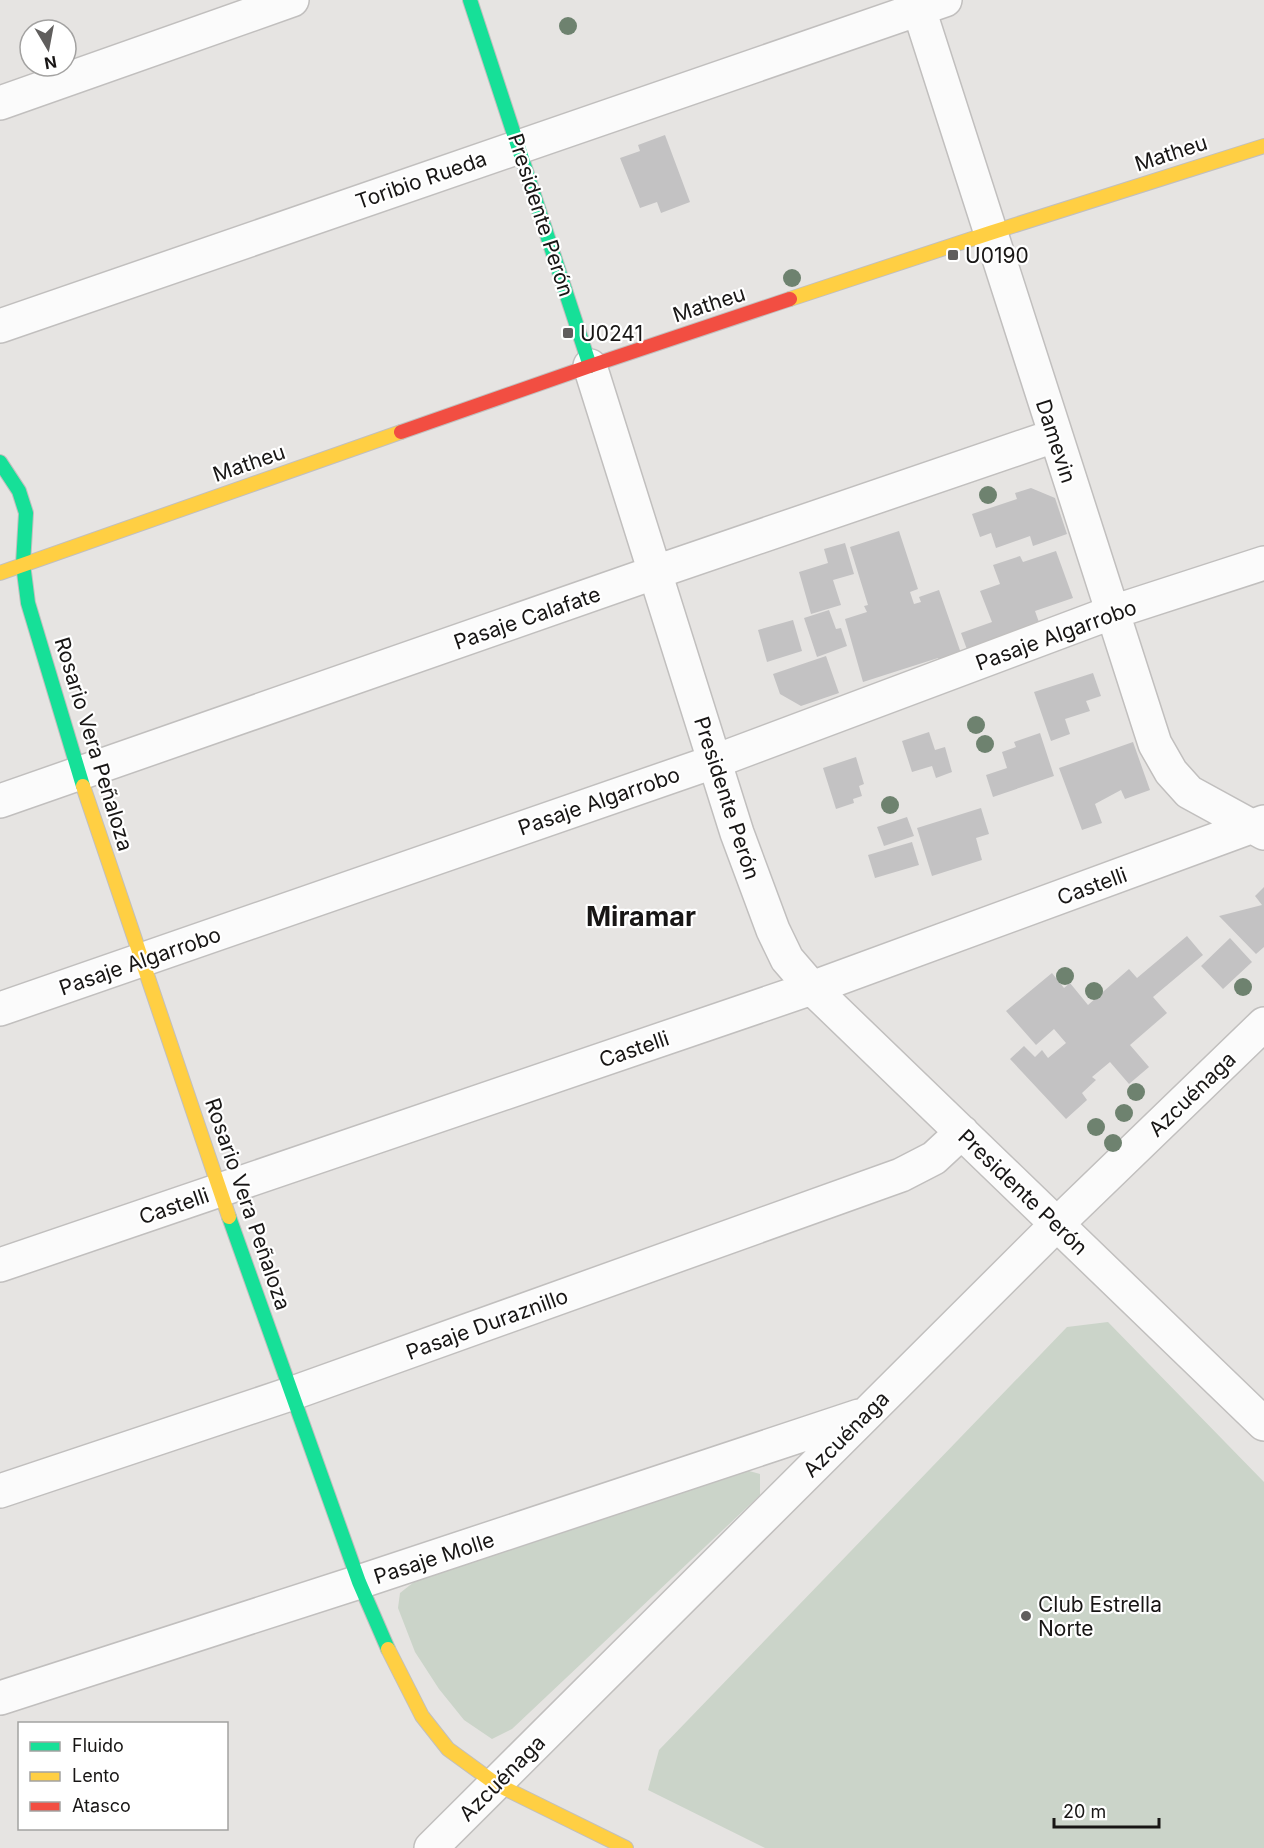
<svg xmlns="http://www.w3.org/2000/svg" width="1264" height="1848" font-family="Inter,sans-serif">
  <rect width="100%" height="100%" fill="#e6e4e2"/>
  <path fill="#cbd4c9" d="M 1108,1322 L 1264,1482 L 1264,1848 L 765,1848 L 648,1790 L 659,1750 L 1067,1327 Z
    M 742,1469 L 760,1474 L 760,1495 L 512,1729 L 492,1739 L 464,1720 L 439,1689 L 415,1652 L 398,1608 L 400,1593 L 419,1578 Z"/>
  <path fill="#c3c2c3" d="M 665,135 L 690,202 L 661,213 L 657,202 L 640,208 L 620,158 L 640,151 L 638,145 Z
    M 1031,488 L 1055,498 L 1067,534 L 1033,546 L 1030,536 L 996,548 L 991,533 L 980,537 L 972,514 L 1017,499 L 1015,493 Z
    M 899,531 L 918,589 L 910,592 L 914,604 L 921,602 L 919,597 L 939,590 L 963,659 L 941,667 L 938,658 L 863,682 L 845,619 L 867,612 L 864,606 L 868,605 L 850,547 Z
    M 845,543 L 854,574 L 833,580 L 841,605 L 811,614 L 799,572 L 828,563 L 824,549 Z
    M 1056,551 L 1073,598 L 1035,611 L 1041,628 L 969,655 L 961,633 L 992,622 L 980,591 L 1000,584 L 993,565 L 1020,556 L 1023,562 Z
    M 829,610 L 836,629 L 841,628 L 847,646 L 817,657 L 804,618 Z
    M 793,620 L 802,651 L 767,662 L 758,630 Z
    M 826,656 L 839,693 L 801,706 L 780,694 L 773,674 Z
    M 1093,673 L 1101,696 L 1086,701 L 1090,711 L 1065,719 L 1070,734 L 1051,741 L 1034,692 Z
    M 929,732 L 935,750 L 945,747 L 952,772 L 936,778 L 932,766 L 912,772 L 902,741 Z
    M 1040,733 L 1054,776 L 993,797 L 986,775 L 1007,768 L 1002,752 L 1016,747 L 1014,742 Z
    M 1133,742 L 1150,790 L 1125,799 L 1121,790 L 1095,804 L 1102,823 L 1082,830 L 1059,768 Z
    M 856,757 L 864,784 L 859,786 L 862,796 L 853,799 L 854,803 L 836,809 L 823,768 Z
    M 981,808 L 989,834 L 976,838 L 982,860 L 932,876 L 917,828 Z
    M 907,817 L 914,836 L 884,846 L 877,827 Z
    M 912,842 L 919,865 L 875,878 L 868,855 Z
    M 1264,887 L 1264,947 L 1256,954 L 1219,916 L 1262,905 L 1255,896 Z
    M 1187,936 L 1203,955 L 1153,997 L 1167,1013 L 1130,1045 L 1149,1067 L 1129,1084 L 1110,1062 L 1092,1077 L 1096,1080 L 1082,1093 L 1087,1100 L 1066,1119 L 1010,1059 L 1024,1046 L 1035,1057 L 1042,1050 L 1048,1058 L 1066,1043 L 1054,1029 L 1036,1045 L 1006,1011 L 1052,973 L 1064,988 L 1070,983 L 1088,1005 L 1129,969 L 1137,978 Z
    M 1230,938 L 1252,962 L 1223,989 L 1201,966 Z"/>
  <g fill="none" stroke-linecap="round" stroke-linejoin="round">
    <g stroke="#c1bfbe" stroke-width="36">
      <path id="street" d="M 916,0 L 1155,744 L 1171,772 L 1189,792 L 1264,833
        M 0,103 L 292,0
        M 0,326 L 945,0
        M 590,366 L 737,833 L 773,930 L 787,959 L 812,988 L 1264,1424
        M 0,801 L 656,572 L 1054,436
        M 0,1009 L 713,762 L 1113,612 L 1264,563
        M 0,1265 L 812,988 L 1264,822
        M 0,1491 L 293,1393 L 901,1175 L 934,1158 L 962,1132
        M 0,1698 L 359,1582 L 859,1416
        M 431,1848 L 1056,1225 L 1264,1024"/>
    </g>
    <g stroke="#c1bfbe" stroke-width="16">
      <path id="fast" d="M 470,0 L 590,366
        M 0,462 L 19,491 L 26,513 L 23,564 L 28,603 L 83,786
        M 229,1217 L 359,1582 L 388,1649"/>
    </g>
    <g stroke="#c1bfbe" stroke-width="16">
      <path id="slow" d="M 790,299 L 990,233 L 1264,146
        M 0,573 L 401,432
        M 83,786 L 229,1217
        M 388,1649 L 422,1716 L 448,1749 L 496,1784 L 626,1848"/>
    </g>
    <g stroke="#c1bfbe" stroke-width="16">
      <path id="jam" d="M 401,432 L 590,366 L 790,299"/>
    </g>
    <use href="#street" stroke="#fbfbfb" stroke-width="33"/>
    <use href="#fast" stroke="#16e098" stroke-width="14"/>
    <use href="#slow" stroke="#ffcf43" stroke-width="14"/>
    <use href="#jam" stroke="#f24e42" stroke-width="14"/>
  </g>
  <g fill="#6e826f">
    <circle cx="568" cy="26" r="9"/>
    <circle cx="792" cy="278" r="9"/>
    <circle cx="988" cy="495" r="9"/>
    <circle cx="976" cy="725" r="9"/>
    <circle cx="985" cy="744" r="9"/>
    <circle cx="890" cy="805" r="9"/>
    <circle cx="1065" cy="976" r="9"/>
    <circle cx="1243" cy="987" r="9"/>
    <circle cx="1094" cy="991" r="9"/>
    <circle cx="1136" cy="1092" r="9"/>
    <circle cx="1124" cy="1113" r="9"/>
    <circle cx="1096" cy="1127" r="9"/>
    <circle cx="1113" cy="1143" r="9"/>
  </g>
  <g fill="#605e5d" stroke="#fff" stroke-width="2">
    <rect x="947" y="249" width="12" height="12" rx="3"/>
    <rect x="562" y="327" width="12" height="12" rx="3"/>
    <circle cx="1026" cy="1616" r="6"/>
  </g>
  <g text-anchor="middle" dominant-baseline="central" stroke-width="4.5" stroke-linejoin="round" paint-order="stroke">
    <g font-size="21" fill="#181615" stroke="#fff">
      <text transform="translate(1171 153) rotate(-18)">Matheu</text>
      <text transform="translate(421 180) rotate(-19)">Toribio Rueda</text>
      <text transform="translate(541 215) rotate(72)">Presidente Perón</text>
      <text transform="translate(709 304) rotate(-18)">Matheu</text>
      <text transform="translate(1056 441) rotate(72)">Damevin</text>
      <text transform="translate(249 463) rotate(-19)">Matheu</text>
      <text transform="translate(527 618) rotate(-19)">Pasaje Calafate</text>
      <text transform="translate(1056 635) rotate(-20)">Pasaje Algarrobo</text>
      <text transform="translate(94 744) rotate(73)">Rosario Vera Peñaloza</text>
      <text transform="translate(727 798) rotate(72)">Presidente Perón</text>
      <text transform="translate(599 801) rotate(-19)">Pasaje Algarrobo</text>
      <text transform="translate(1092 886) rotate(-20)">Castelli</text>
      <text transform="translate(140 961) rotate(-19)">Pasaje Algarrobo</text>
      <text transform="translate(634 1049) rotate(-19)">Castelli</text>
      <text transform="translate(1192 1094) rotate(-44)">Azcuénaga</text>
      <text transform="translate(1023 1192) rotate(44)">Presidente Perón</text>
      <text transform="translate(248 1204) rotate(71)">Rosario Vera Peñaloza</text>
      <text transform="translate(174 1206) rotate(-19)">Castelli</text>
      <text transform="translate(487 1324) rotate(-20)">Pasaje Duraznillo</text>
      <text transform="translate(846 1434) rotate(-45)">Azcuénaga</text>
      <text transform="translate(434 1558) rotate(-18)">Pasaje Molle</text>
      <text transform="translate(502 1778) rotate(-45)">Azcuénaga</text>
    </g>
    <g font-size="21" fill="#181615" stroke="#fff" text-anchor="start">
      <text x="965" y="255">U0190</text>
      <text x="580" y="333">U0241</text>
      <text x="1038" y="1604">Club Estrella<tspan x="1038" dy="24">Norte</tspan></text>
    </g>
    <g font-size="27" font-weight="bold" fill="#181615" stroke="#fff">
      <text x="641" y="916">Miramar</text>
    </g>
  </g>
  <rect x="18" y="1722" width="210" height="108" fill="#ffffff" stroke="#a3a2a1" stroke-width="1.5"/>
  <rect x="30" y="1742" width="30" height="9" fill="#16e098" stroke="#a3a2a1" stroke-width="1.5"/>
  <text x="72" y="1752" font-size="18" fill="#181615">Fluido</text>
  <rect x="30" y="1772" width="30" height="9" fill="#ffcf43" stroke="#a3a2a1" stroke-width="1.5"/>
  <text x="72" y="1782" font-size="18" fill="#181615">Lento</text>
  <rect x="30" y="1802" width="30" height="9" fill="#f24e42" stroke="#a3a2a1" stroke-width="1.5"/>
  <text x="72" y="1812" font-size="18" fill="#181615">Atasco</text>
  <g transform="translate(48 48) rotate(170)"><circle r="28" fill="#ffffff" stroke="#a3a2a1" stroke-width="1.5"/>
  <path d="M0-4.5L10 22L0 15L-10 22Z" fill="#605e5d"/>
  <text y="-9" font-size="16" font-weight="bold" text-anchor="middle" fill="#181615">N</text>
  </g>
  <path d="M1054 1818v9h105v-9" fill="none" stroke="#181615" stroke-width="3"/>
  <text x="1063" y="1818" font-size="18" fill="#181615" stroke="#ffffff" stroke-width="4.5" paint-order="stroke">20 m</text>
</svg>
